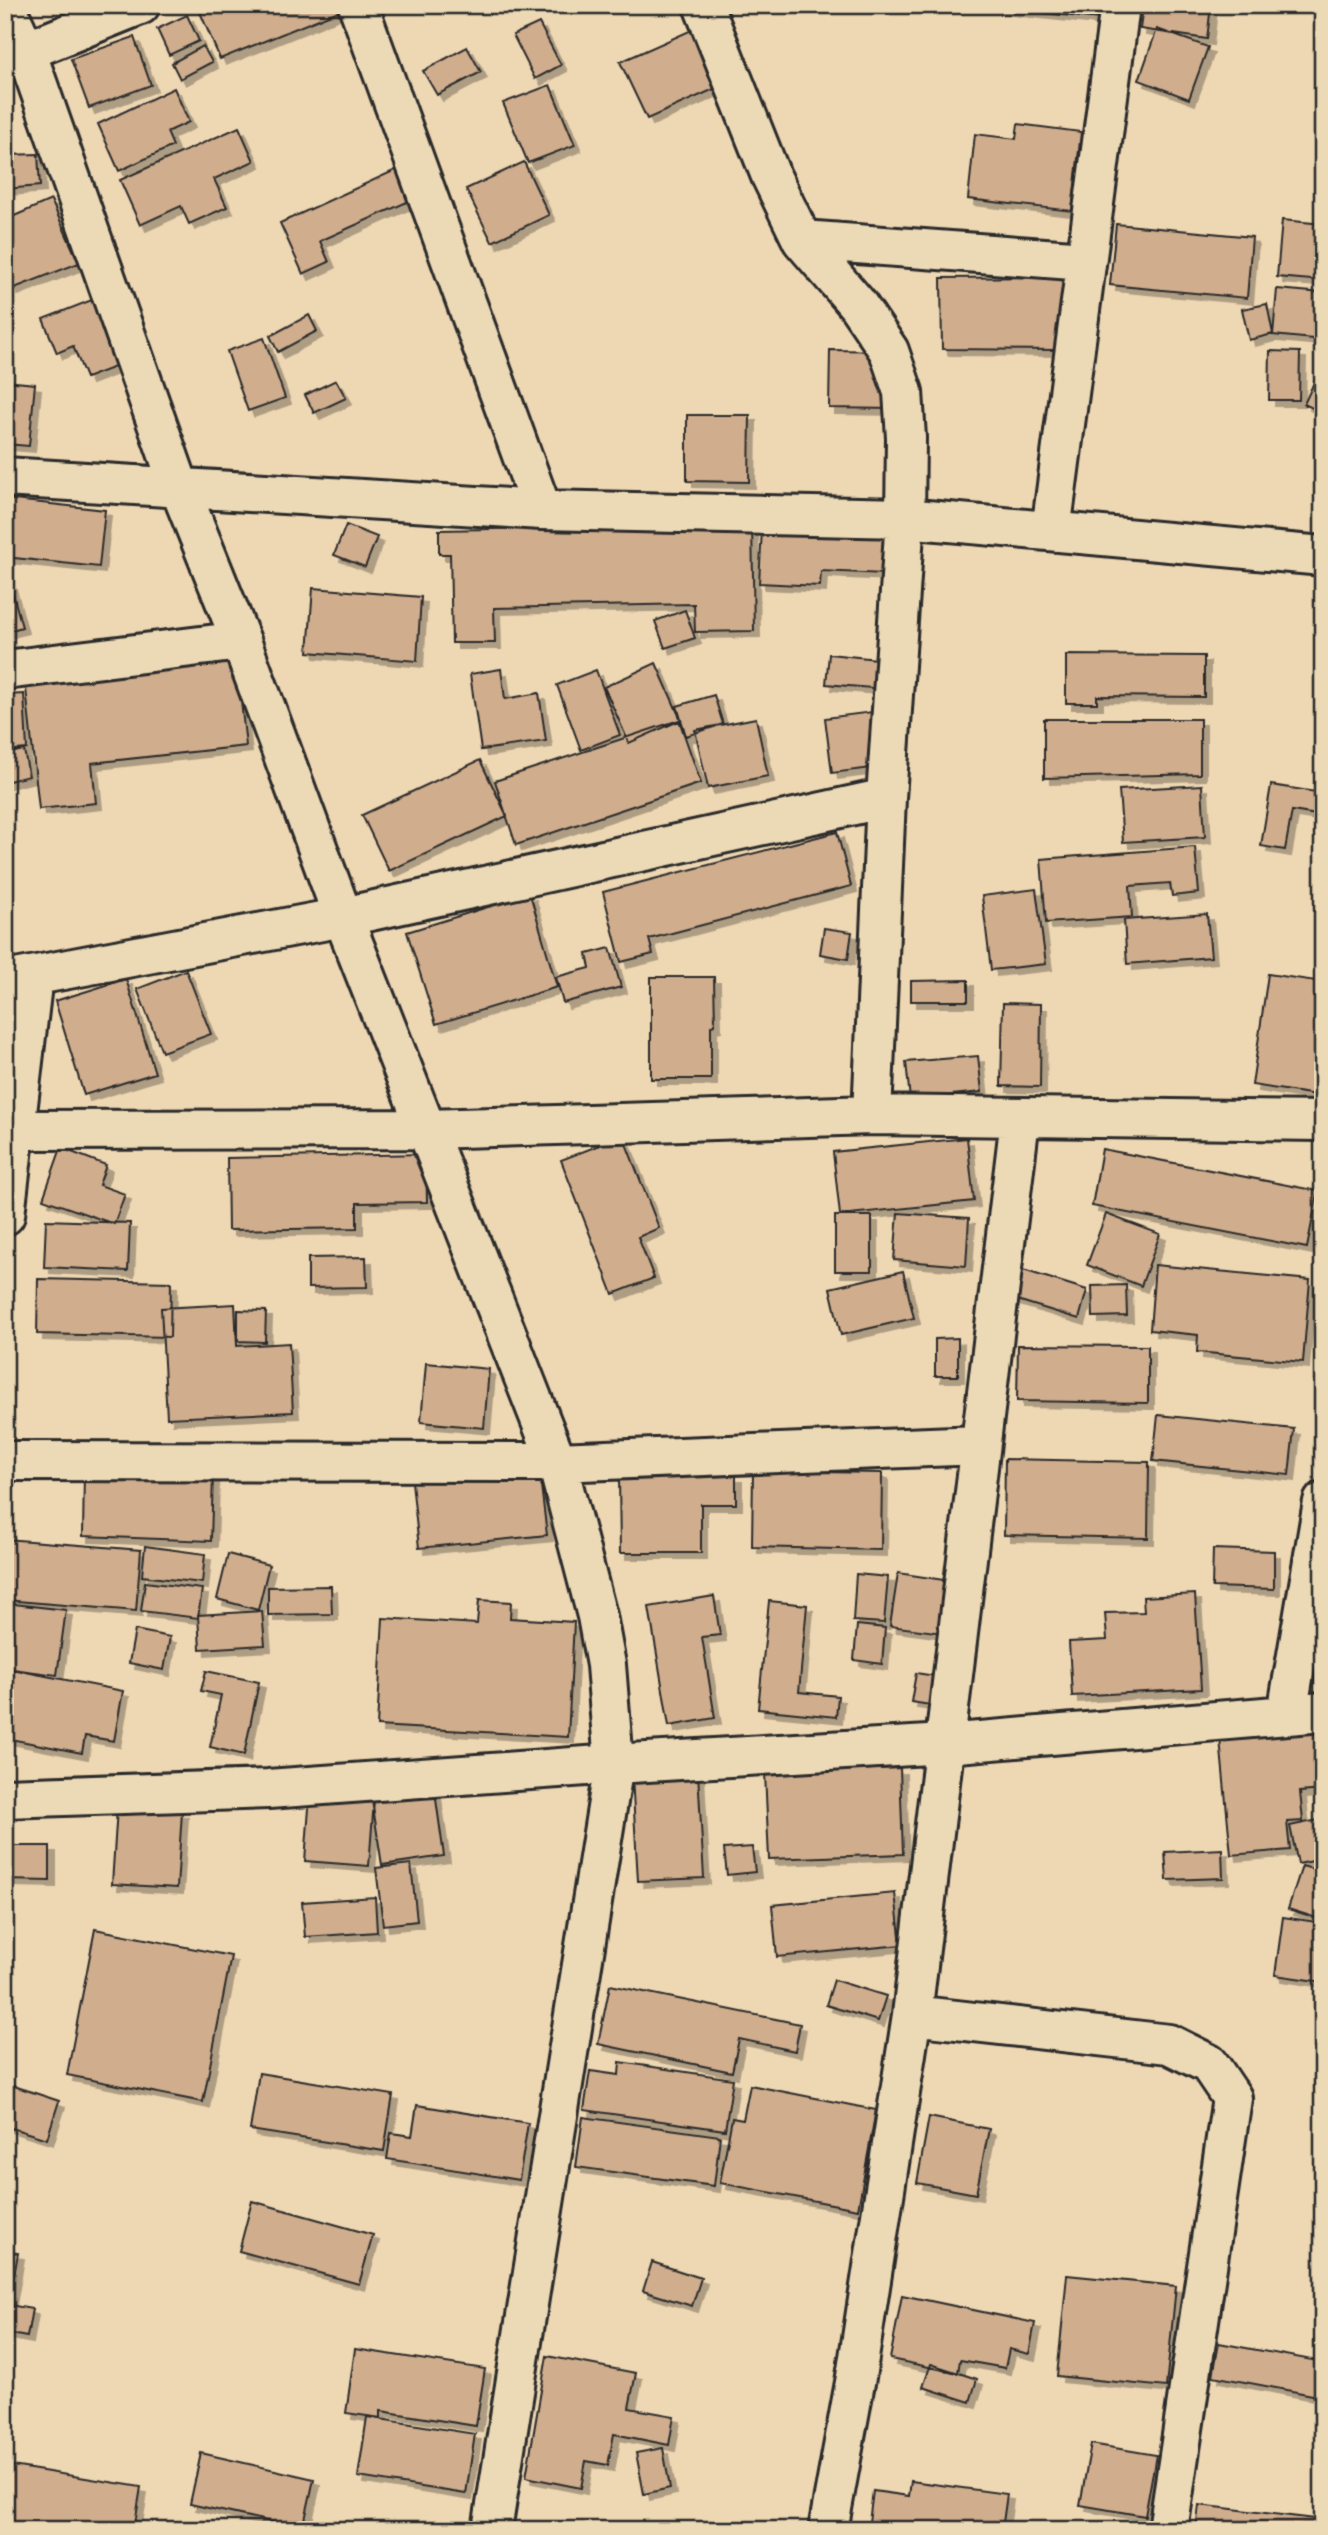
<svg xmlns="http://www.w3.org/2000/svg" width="1328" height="2535" font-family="'Comic Neue',sans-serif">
  <defs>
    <filter id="shadow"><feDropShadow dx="6" dy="6" stdDeviation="0" flood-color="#0004"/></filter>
  </defs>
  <rect width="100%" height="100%" fill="#eed7b3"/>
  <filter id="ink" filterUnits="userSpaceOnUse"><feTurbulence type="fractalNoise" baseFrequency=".0143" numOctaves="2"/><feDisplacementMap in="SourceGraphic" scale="14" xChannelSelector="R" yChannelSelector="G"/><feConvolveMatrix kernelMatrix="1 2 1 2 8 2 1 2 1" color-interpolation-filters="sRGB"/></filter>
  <g filter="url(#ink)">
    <path fill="#d0ad8d" stroke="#2b2b2b" stroke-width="2" filter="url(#shadow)" d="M 197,5 L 339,5 L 341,10 L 220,59 Z
      M 998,5 L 1101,5 L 1099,19 L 997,8 Z
      M 1143,5 L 1211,5 L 1207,39 L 1140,29 Z
      M 187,15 L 199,41 L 169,55 L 157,29 Z
      M 539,23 L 561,65 L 535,79 L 513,35 Z
      M 694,29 L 721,86 L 647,119 L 620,62 Z
      M 1157,29 L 1208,47 L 1189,99 L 1139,80 Z
      M 134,37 L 151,85 L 89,108 L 71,59 Z
      M 203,46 L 212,62 L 180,79 L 172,63 Z
      M 467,47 L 481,72 L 437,95 L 423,71 Z
      M 550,85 L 575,145 L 528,163 L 503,103 Z
      M 174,88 L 189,122 L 167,132 L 173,146 L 119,171 L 98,124 Z
      M 1018,124 L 1081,132 L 1072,211 L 968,199 L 975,134 L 1016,139 Z
      M 239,127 L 254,161 L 214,179 L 227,207 L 189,224 L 181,206 L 140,225 L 120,180 Z
      M 38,154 L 40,186 L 5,189 L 5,155 Z
      M 524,162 L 549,215 L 492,242 L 466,189 Z
      M 402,167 L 416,198 L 320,241 L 329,262 L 303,274 L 280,223 Z
      M 51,200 L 79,263 L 12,289 L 5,274 L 5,220 Z
      M 1282,220 L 1323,224 L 1323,281 L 1277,277 Z
      M 1116,224 L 1252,237 L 1247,298 L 1110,285 Z
      M 1067,277 L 1058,350 L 942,349 L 941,278 Z
      M 1277,289 L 1323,293 L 1323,340 L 1273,335 Z
      M 102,296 L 128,362 L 86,378 L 73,346 L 57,353 L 43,319 Z
      M 1267,304 L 1273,334 L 1249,340 L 1242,309 Z
      M 309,315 L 317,331 L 278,352 L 270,336 Z
      M 264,338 L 285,398 L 248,411 L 227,351 Z
      M 830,350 L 893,351 L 893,409 L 829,408 Z
      M 1270,351 L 1300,352 L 1299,400 L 1269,400 Z
      M 1323,363 L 1323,413 L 1304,404 Z
      M 336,380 L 346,398 L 314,413 L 305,395 Z
      M 5,381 L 35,384 L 29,446 L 5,444 Z
      M 687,415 L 750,415 L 749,482 L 687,481 Z
      M 5,499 L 105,510 L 99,567 L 5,557 Z
      M 752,524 L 754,631 L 695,632 L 694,604 L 494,608 L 495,643 L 452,643 L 450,554 L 439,554 L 439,530 Z
      M 346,525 L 377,537 L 365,567 L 334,555 Z
      M 762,529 L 886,536 L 884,574 L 821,571 L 820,586 L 759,583 Z
      M 10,583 L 22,627 L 5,632 L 5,584 Z
      M 313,588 L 421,597 L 417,661 L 308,652 Z
      M 685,610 L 695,638 L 665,648 L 655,621 Z
      M 829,654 L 886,660 L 883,689 L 826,684 Z
      M 1066,655 L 1204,656 L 1204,697 L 1097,696 L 1097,703 L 1066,703 Z
      M 236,657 L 246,746 L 92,763 L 96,803 L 39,809 L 25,679 Z
      M 656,663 L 681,720 L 629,743 L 604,687 Z
      M 501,669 L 505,699 L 539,693 L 546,741 L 481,750 L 470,674 Z
      M 596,670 L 620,735 L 581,750 L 557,685 Z
      M 24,694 L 27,749 L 5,751 L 5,695 Z
      M 714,695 L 723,724 L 686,736 L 677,706 Z
      M 880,711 L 888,766 L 832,773 L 825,718 Z
      M 756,718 L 768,776 L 708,788 L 695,730 Z
      M 1044,719 L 1200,719 L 1200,774 L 1044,778 Z
      M 679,720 L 701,783 L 516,845 L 495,781 Z
      M 24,750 L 29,776 L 5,782 L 5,754 Z
      M 480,760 L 507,816 L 389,871 L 362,815 Z
      M 1202,785 L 1205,837 L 1123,842 L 1119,790 Z
      M 1271,785 L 1323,793 L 1323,816 L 1292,811 L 1285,850 L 1261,846 Z
      M 837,832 L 851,886 L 649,939 L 653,954 L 621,962 L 603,892 Z
      M 1195,847 L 1199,893 L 1172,896 L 1170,883 L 1130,886 L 1132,917 L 1046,923 L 1041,859 Z
      M 1036,889 L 1046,964 L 991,970 L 982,896 Z
      M 530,894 L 557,987 L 436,1024 L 407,932 Z
      M 1207,914 L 1211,957 L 1127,964 L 1124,920 Z
      M 824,928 L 852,932 L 848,959 L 820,954 Z
      M 610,948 L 621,987 L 563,1003 L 556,977 L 590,968 L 587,954 Z
      M 186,970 L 211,1034 L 162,1052 L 137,989 Z
      M 1268,974 L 1323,982 L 1323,1096 L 1252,1085 Z
      M 651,977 L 714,977 L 715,1025 L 711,1026 L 711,1079 L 651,1079 Z
      M 126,979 L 155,1073 L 84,1095 L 55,1001 Z
      M 968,980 L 968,1001 L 911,1001 L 911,981 Z
      M 1003,1003 L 1041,1004 L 1040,1087 L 1001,1086 Z
      M 978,1056 L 982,1092 L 910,1099 L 906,1062 Z
      M 623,1136 L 659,1228 L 638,1237 L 654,1278 L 613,1294 L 561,1160 Z
      M 967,1138 L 974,1201 L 840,1215 L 833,1152 Z
      M 61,1148 L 106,1165 L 99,1185 L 125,1194 L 114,1224 L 43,1199 Z
      M 1102,1149 L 1318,1191 L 1307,1248 L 1092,1206 Z
      M 426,1154 L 427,1202 L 357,1203 L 357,1228 L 228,1230 L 227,1158 Z
      M 898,1213 L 969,1218 L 966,1266 L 894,1260 Z
      M 1106,1214 L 1160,1234 L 1141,1286 L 1087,1265 Z
      M 835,1216 L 872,1216 L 872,1271 L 835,1271 Z
      M 46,1220 L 130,1223 L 128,1271 L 44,1267 Z
      M 366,1257 L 367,1287 L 308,1288 L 308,1258 Z
      M 1155,1265 L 1310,1280 L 1303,1362 L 1197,1352 L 1198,1335 L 1150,1330 Z
      M 1023,1270 L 1087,1290 L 1079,1319 L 1014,1299 Z
      M 903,1271 L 914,1318 L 841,1335 L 830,1288 Z
      M 38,1279 L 171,1282 L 170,1337 L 37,1334 Z
      M 1126,1285 L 1127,1316 L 1093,1317 L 1092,1286 Z
      M 235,1304 L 237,1346 L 289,1343 L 293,1412 L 167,1418 L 161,1308 Z
      M 238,1310 L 266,1311 L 265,1342 L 238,1341 Z
      M 958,1338 L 958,1376 L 935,1376 L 935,1339 Z
      M 1018,1345 L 1148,1346 L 1148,1403 L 1017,1401 Z
      M 426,1363 L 489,1369 L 484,1428 L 421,1422 Z
      M 1158,1415 L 1294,1429 L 1289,1475 L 1153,1461 Z
      M 1005,1459 L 1149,1462 L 1148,1538 L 1004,1535 Z
      M 539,1469 L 547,1535 L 419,1548 L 412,1482 Z
      M 84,1471 L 213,1475 L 211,1541 L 83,1536 Z
      M 753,1471 L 882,1473 L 881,1550 L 752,1547 Z
      M 619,1476 L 736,1476 L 736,1504 L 701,1504 L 701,1553 L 620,1553 Z
      M 5,1539 L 141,1550 L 136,1611 L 5,1600 Z
      M 145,1546 L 205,1554 L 202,1583 L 142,1576 Z
      M 1213,1549 L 1274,1551 L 1274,1589 L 1212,1587 Z
      M 228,1554 L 269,1565 L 258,1610 L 217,1599 Z
      M 898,1573 L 957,1582 L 950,1634 L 890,1626 Z
      M 856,1574 L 888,1577 L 884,1623 L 853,1621 Z
      M 145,1582 L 202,1589 L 198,1618 L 141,1611 Z
      M 331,1586 L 332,1614 L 268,1615 L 268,1587 Z
      M 1195,1594 L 1201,1689 L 1072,1696 L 1069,1642 L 1107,1640 L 1105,1613 L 1144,1612 L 1143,1597 Z
      M 714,1596 L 720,1635 L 702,1637 L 715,1718 L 669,1726 L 649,1607 Z
      M 479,1600 L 511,1602 L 510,1618 L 574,1622 L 568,1737 L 377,1726 L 383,1618 L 477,1624 Z
      M 769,1601 L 807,1605 L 799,1692 L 838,1696 L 836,1717 L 758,1709 Z
      M 5,1603 L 66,1610 L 57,1675 L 5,1668 Z
      M 262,1611 L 265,1645 L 200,1649 L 198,1615 Z
      M 857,1625 L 885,1628 L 882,1664 L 854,1660 Z
      M 135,1630 L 170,1637 L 164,1670 L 129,1663 Z
      M 5,1668 L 123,1691 L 114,1741 L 85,1736 L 82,1753 L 5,1738 Z
      M 206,1671 L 259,1682 L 244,1755 L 210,1747 L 221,1695 L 201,1691 Z
      M 916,1673 L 948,1678 L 943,1707 L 911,1702 Z
      M 1322,1730 L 1323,1790 L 1300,1792 L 1303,1821 L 1287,1822 L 1290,1850 L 1231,1855 L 1220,1739 Z
      M 900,1768 L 903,1854 L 769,1859 L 765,1773 Z
      M 698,1772 L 704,1878 L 638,1881 L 632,1776 Z
      M 434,1785 L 444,1856 L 382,1865 L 371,1794 Z
      M 310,1795 L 374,1800 L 369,1866 L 305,1861 Z
      M 117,1808 L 182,1812 L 177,1888 L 112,1884 Z
      M 1323,1819 L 1323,1859 L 1298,1864 L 1290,1826 Z
      M 5,1846 L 50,1846 L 50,1881 L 5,1880 Z
      M 752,1847 L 755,1872 L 727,1875 L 724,1849 Z
      M 1222,1849 L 1223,1878 L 1167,1880 L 1165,1852 Z
      M 411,1864 L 417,1921 L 383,1925 L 376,1868 Z
      M 1302,1866 L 1323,1872 L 1323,1920 L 1288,1909 Z
      M 895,1893 L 901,1945 L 777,1957 L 772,1905 Z
      M 375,1897 L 377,1932 L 305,1937 L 302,1902 Z
      M 1283,1917 L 1323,1923 L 1323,1982 L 1275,1975 Z
      M 95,1929 L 231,1956 L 203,2102 L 67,2075 Z
      M 834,1980 L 886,1996 L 878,2021 L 826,2005 Z
      M 610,1985 L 800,2024 L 795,2051 L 739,2039 L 732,2072 L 598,2044 Z
      M 620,2062 L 733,2079 L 725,2130 L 584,2110 L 590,2071 L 619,2075 Z
      M 259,2073 L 393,2095 L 384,2151 L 250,2130 Z
      M 5,2083 L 59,2101 L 47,2139 L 5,2126 Z
      M 750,2085 L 876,2110 L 858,2209 L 720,2183 L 732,2118 L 743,2120 Z
      M 417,2105 L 528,2123 L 519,2180 L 387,2159 L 391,2133 L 412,2136 Z
      M 583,2117 L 720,2136 L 714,2186 L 576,2167 Z
      M 929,2117 L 989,2129 L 976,2194 L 917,2183 Z
      M 252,2201 L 373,2235 L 359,2284 L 239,2251 Z
      M 5,2251 L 18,2253 L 9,2305 L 32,2309 L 27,2337 L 5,2333 Z
      M 652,2262 L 701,2278 L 692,2306 L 643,2291 Z
      M 1067,2275 L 1176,2286 L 1166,2387 L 1057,2376 Z
      M 902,2295 L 1035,2323 L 1029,2354 L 1009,2349 L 1005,2368 L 960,2360 L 958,2373 L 890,2359 Z
      M 1219,2343 L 1323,2362 L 1323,2397 L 1213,2376 Z
      M 355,2349 L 485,2369 L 476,2426 L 381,2411 L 381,2418 L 346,2413 Z
      M 547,2356 L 636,2373 L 629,2408 L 674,2416 L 669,2445 L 614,2434 L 608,2465 L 586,2461 L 581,2488 L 526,2477 Z
      M 931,2364 L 977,2379 L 970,2402 L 923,2387 Z
      M 367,2417 L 475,2434 L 466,2494 L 358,2477 Z
      M 1091,2444 L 1156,2455 L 1145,2516 L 1080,2505 Z
      M 663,2448 L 670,2488 L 644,2494 L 636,2453 Z
      M 201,2453 L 314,2479 L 303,2529 L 190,2504 Z
      M 6,2465 L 141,2487 L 134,2530 L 5,2530 Z
      M 911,2481 L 1007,2494 L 1002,2530 L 868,2530 L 873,2491 L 909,2496 Z
      M 1199,2505 L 1323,2520 L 1323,2530 L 1196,2530 Z"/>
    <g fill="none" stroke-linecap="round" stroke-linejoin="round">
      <g stroke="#2b2b2b" stroke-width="44">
        <path id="minor" d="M 5,5 L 26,51 L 180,489 L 241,641 L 343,917 L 557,1462 L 597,1616 L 606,1665 L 614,1764 L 492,2530
          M 358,5 L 542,510
          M 703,5 L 771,176 L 802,240 L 857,304 L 889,351 L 903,392 L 906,438 L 905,518 L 886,798 L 872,1115
          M 26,51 L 140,5
          M 802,240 L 1086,261
          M 5,477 L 542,510 L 905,518 L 1323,556
          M 1051,531 L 1120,5
          M 5,670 L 241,641
          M 5,981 L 343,917 L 886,798
          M 15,1130 L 427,1129 L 872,1115 L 1323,1121
          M 5,1215 L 33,976
          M 5,1461 L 557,1462 L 980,1445
          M 1287,1714 L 1323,1502
          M 5,1798 L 268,1789 L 614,1764 L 945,1744 L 1323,1712
          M 912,2015 L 1169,2044 L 1209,2064 L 1232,2098 L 1168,2530
          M 828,2530 L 856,2377 L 912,2015 L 1020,1119"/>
      </g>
      <use href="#minor" stroke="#ecdab7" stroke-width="38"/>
    </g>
  </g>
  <rect width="1328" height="2535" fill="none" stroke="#ecdab7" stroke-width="28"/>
  <rect x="14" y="14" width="1300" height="2507" fill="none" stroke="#2b2b2b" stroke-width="2.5" filter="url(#ink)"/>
</svg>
